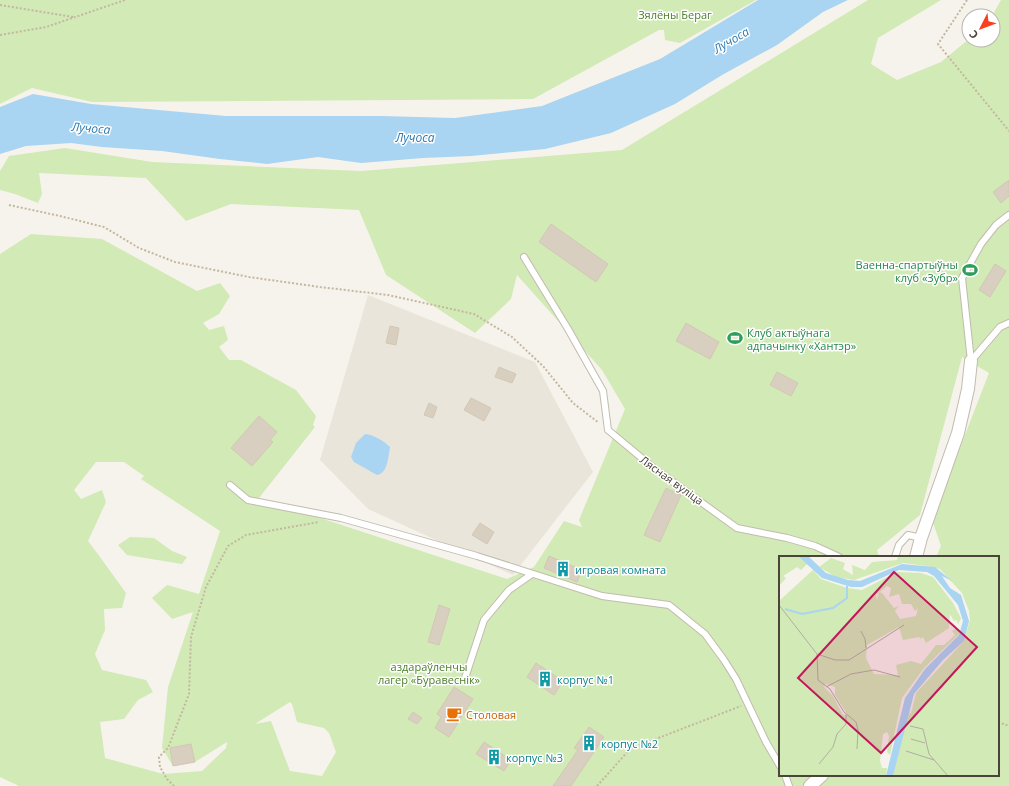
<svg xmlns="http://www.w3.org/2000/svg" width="1009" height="786" font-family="'Open Sans',sans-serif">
  <rect width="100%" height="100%" fill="#f6f3ec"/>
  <path fill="#eae5da" d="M 368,295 L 535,362 L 593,472 L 513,575 L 368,509 L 320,460 Z"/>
  <path fill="#d2eab5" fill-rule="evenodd" d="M 0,0 L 756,0 L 680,43 L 665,40 L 664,30 L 659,30 L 533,99 L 92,102 L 32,88 L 0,104 Z
    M 868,0 L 941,0 L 878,38 L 871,64 L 897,80 L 941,62 L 969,39 L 969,40 L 993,40 L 993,16 L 992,16 L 1001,0 L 1009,0 L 1009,786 L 19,786 L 0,777 L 0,254 L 31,234 L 102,239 L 197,291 L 220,283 L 230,296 L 219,314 L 203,323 L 209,330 L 224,326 L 228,340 L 219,347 L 229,360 L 241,360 L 296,390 L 316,416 L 313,425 L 315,427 L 259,498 L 507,579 L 534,567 L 564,521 L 582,527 L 579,520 L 625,409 L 602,370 L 517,275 L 511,299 L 475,333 L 386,275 L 359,210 L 231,204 L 186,221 L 146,178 L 39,173 L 42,194 L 38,203 L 15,194 L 0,190 L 0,171 L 9,156 L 65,148 L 152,162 L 361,171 L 622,150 ZM 962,357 L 989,373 L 932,520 L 941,546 L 936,557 L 998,557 L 998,775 L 780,775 L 780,557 L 879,557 L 877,550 L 920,515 ZM 96,462 L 124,462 L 144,476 L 141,479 L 220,531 L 199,594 L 167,585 L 152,598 L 172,619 L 193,612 L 168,687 L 162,748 L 173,766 L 195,762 L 227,742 L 226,748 L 202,771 L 163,774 L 105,758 L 100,722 L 124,719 L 138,700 L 153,692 L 146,680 L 102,670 L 95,654 L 105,630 L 104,609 L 122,608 L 126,593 L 100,557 L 88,541 L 106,502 L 102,490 L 81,499 L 74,490 ZM 290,702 L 292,704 L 297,722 L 324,728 L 329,733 L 336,752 L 322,776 L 290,771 L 271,721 L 255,724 Z
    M 130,537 L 154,538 L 172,551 L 187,557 L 182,564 L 127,555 L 118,545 Z"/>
  <path fill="#a9d4f2" d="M 758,0 L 848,0 L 823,12 L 777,45 L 722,75 L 675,104 L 611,133 L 545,149 L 471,156 L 423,158 L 361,163 L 318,157 L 267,164 L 220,159 L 162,151 L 102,147 L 71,143 L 26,146 L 0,154 L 0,107 L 33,94 L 91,104 L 226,116 L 381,116 L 455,118 L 542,106 L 660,59 Z
    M 365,434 C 374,435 384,441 390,447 C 388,457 388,473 377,475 L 354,462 L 351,457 L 356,443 Z"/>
  <path fill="#d8cfc1" stroke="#d3c7b4" d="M 1009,180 L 1009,196 L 1001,203 L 993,192 Z
    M 551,224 L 608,264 L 596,282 L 539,242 Z
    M 995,264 L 1006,271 L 990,297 L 979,290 Z
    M 686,323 L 719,342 L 710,359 L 676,341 Z
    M 390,326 L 399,328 L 396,345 L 386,343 Z
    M 499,367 L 516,374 L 512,383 L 495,377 Z
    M 777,372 L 798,383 L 791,396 L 770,385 Z
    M 471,398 L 491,408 L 484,421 L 464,410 Z
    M 429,403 L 437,407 L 433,418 L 424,415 Z
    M 259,416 L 277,432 L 270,440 L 273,442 L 252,466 L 231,448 Z
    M 666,488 L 681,495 L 660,542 L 644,535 Z
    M 480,523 L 494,532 L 487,544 L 472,535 Z
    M 549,556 L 582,570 L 577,582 L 544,568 Z
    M 439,605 L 450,609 L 439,645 L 428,642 Z
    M 536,663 L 563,681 L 554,695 L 527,677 Z
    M 454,687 L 473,699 L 449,737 L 435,728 L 441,717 L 437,714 Z
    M 413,712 L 422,718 L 417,724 L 408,719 Z
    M 589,727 L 604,737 L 571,786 L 553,786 L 578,750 L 574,748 Z
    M 484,742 L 511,760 L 504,771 L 476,754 Z
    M 191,744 L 195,762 L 173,766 L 170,748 Z"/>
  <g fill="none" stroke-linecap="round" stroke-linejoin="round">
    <g stroke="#c2bbae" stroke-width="8">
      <path id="service" d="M 524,257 L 568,329 L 603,391 L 608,430 L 655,469 L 737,528 L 787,538 L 815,546 L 839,557
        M 971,361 L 962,278 L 981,244 L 996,225 L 1009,215
        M 971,361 L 1000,327 L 1009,323
        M 230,485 L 248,500 L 341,518 L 477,556 L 602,596 L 669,605 L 705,634 L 724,660 L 736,679 L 766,742 L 780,766
        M 895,557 L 899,545 L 908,535 L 921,538
        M 465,678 L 484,620 L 509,590 L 532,574
        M 785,775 L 789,786"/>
    </g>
    <g stroke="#c2bbae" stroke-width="14">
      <path id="minor" d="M 916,557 L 921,538 L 958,433 L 968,389 L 971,361
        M 810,786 L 822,775"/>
    </g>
    <path stroke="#c4b79f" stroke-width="2" stroke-dasharray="2 2" stroke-linecap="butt" d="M 967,0 L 938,44 L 1009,131
      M 0,5 L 73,17
      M 0,35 L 46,27 L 125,0
      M 9,205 L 60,216 L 104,227 L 139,248 L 175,262 L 249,277 L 320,287 L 388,295 L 474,314 L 512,337 L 543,366 L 573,403 L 599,423
      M 998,722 L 1009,726
      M 174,786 L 167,779 L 160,767 L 159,757 L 168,748 L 189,694 L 191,637 L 206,587 L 228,546 L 246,535 L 319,522
      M 597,786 L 630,749 L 741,706"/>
    <use href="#service" stroke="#fff" stroke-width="6"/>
    <use href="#minor" stroke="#fff" stroke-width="12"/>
  </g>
  <defs>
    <g id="stadium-bare" transform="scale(1.2)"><path d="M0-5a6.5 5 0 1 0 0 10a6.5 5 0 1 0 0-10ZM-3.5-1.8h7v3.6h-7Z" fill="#2e9e5b" stroke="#fff" stroke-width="2.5" paint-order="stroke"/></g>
    <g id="building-bare" transform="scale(1.2)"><path d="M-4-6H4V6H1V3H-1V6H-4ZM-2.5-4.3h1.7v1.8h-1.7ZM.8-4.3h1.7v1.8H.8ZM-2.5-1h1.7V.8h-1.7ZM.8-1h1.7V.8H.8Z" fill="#0f9aa8" stroke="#fff" stroke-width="2.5" paint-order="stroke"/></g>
    <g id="cafe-bare" transform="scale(1.2)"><path d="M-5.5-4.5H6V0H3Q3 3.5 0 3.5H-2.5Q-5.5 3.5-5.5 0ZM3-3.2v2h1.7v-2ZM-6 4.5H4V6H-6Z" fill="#e8710a" stroke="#fff" stroke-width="2.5" paint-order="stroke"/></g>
  </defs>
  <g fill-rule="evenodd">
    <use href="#stadium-bare" x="970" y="270"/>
    <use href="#stadium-bare" x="735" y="338"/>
    <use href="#building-bare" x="563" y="569"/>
    <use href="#building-bare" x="545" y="679"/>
    <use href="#cafe-bare" x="454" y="714"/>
    <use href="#building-bare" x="589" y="743"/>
    <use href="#building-bare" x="494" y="757"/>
  </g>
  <g text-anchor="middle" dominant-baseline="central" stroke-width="3" stroke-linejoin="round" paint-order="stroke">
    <g font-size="11" fill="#4a7f2a" stroke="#fff">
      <text x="675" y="14">Зялёны Бераг</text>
      <text x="429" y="666">аздараўленчы<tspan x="429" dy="13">лагер «Буравеснік»</tspan></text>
    </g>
    <g font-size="11" fill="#27864d" stroke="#fff" text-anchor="end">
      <text x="958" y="264">Ваенна-спартыўны<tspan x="958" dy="13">клуб «Зубр»</tspan></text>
      <text x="747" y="332" text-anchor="start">Клуб актыўнага<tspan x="747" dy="13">адпачынку «Хантэр»</tspan></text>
    </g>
    <g font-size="11" fill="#4b4439" stroke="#fff">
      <text transform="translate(672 480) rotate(36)">Лясная вуліца</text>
    </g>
    <g font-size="11" fill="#0d838f" stroke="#fff" text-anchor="start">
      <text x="575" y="569">игровая комната</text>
      <text x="557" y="679">корпус №1</text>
      <text x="601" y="743">корпус №2</text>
      <text x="506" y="757">корпус №3</text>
    </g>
    <g font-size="11" fill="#c56008" stroke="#fff" text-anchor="start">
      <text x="466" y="714">Столовая</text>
    </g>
    <g font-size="12" font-style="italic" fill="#2e7ab2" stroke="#fff">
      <text transform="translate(731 40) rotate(-30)">Лучоса</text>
      <text transform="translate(91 128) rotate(5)">Лучоса</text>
      <text x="415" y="137">Лучоса</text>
    </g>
  </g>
  <g transform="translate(779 556)">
    <rect width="220" height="220" fill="#f6f3ec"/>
    <path d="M 0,0 L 19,0 L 28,8 L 22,14 L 18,11 L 4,20 L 7,22 L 0,30 ZM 119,0 L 220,0 L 220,220 L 114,220 L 129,158 L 132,157 L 137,137 L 185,85 L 191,64 L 190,55 L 183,37 L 171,24 L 161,13 L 148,10 L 124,7 L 75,24 L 57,21 L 40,11 L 52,2 L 66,7 L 64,13 L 74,19 L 73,9 L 86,14 L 93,6 L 118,4 ZM 34,14 L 42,23 L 68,32 L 83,34 L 118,16 L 142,17 L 154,21 L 174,47 L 182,62 L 179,69 L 178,64 L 175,65 L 171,58 L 170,72 L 147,87 L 144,81 L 142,83 L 140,81 L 124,84 L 120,71 L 88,89 L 87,102 L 95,118 L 119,119 L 117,109 L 132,105 L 142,108 L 157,89 L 165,89 L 176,79 L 173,75 L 178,72 L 181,77 L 145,112 L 123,142 L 111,199 L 108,196 L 110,180 L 108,176 L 104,178 L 101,205 L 103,212 L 108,212 L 107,220 L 0,220 L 0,45 ZM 108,30 L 112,32 L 110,41 L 120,38 L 123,48 L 132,48 L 136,55 L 139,52 L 137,60 L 121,63 L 116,55 L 120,50 L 115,52 L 103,37 L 100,36 L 98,44 L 97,39 ZM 47,128 L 56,131 L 56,139 L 68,158 L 64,159 L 54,140 L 45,131 Z" fill="#d2eab5" fill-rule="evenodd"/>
    <path d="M 19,0 L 29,0 L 47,17 L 69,24 L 81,25 L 123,8 L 156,11 L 173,25 L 163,20 L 171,32 L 182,39 L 190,65 L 185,85 L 164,104 L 135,138 L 114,220 L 107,220 L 126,142 L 146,113 L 180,79 L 184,65 L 179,49 L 155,20 L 148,16 L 120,14 L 83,31 L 72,31 L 43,22 Z" fill="#a9d4f2"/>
    <path fill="none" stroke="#a9d4f2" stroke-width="2" d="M 6,53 L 23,58 L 54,52 L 68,42 L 68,30"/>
    <path fill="none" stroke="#b2ada4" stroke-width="1" d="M 0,49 L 38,98 L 39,124 L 51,133 L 65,156 L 77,166 L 79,174 L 78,193M 82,75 L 86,83 L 87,92M 38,98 L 56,104 L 70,104 L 125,69M 47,131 L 72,118 L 95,114 L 121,121M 131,170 L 144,173 L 150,198 L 169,220M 132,183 L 146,187M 127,195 L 155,204M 40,208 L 54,191 L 58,178 L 67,168 L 67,159M 175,220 L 208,220"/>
    <path fill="#c2185b" fill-opacity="0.15" stroke="#c2185b" stroke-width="2" d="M 115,16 L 198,91 L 102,197 L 19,122 Z"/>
    <rect width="220" height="220" fill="none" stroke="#4b4439" stroke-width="2"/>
  </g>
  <g transform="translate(981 28) rotate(228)"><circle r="19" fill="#ffffff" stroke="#b7b4b0"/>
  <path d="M0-3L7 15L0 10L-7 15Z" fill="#fc3f1d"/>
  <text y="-6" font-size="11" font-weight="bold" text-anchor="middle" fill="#4b4439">С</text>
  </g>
</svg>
